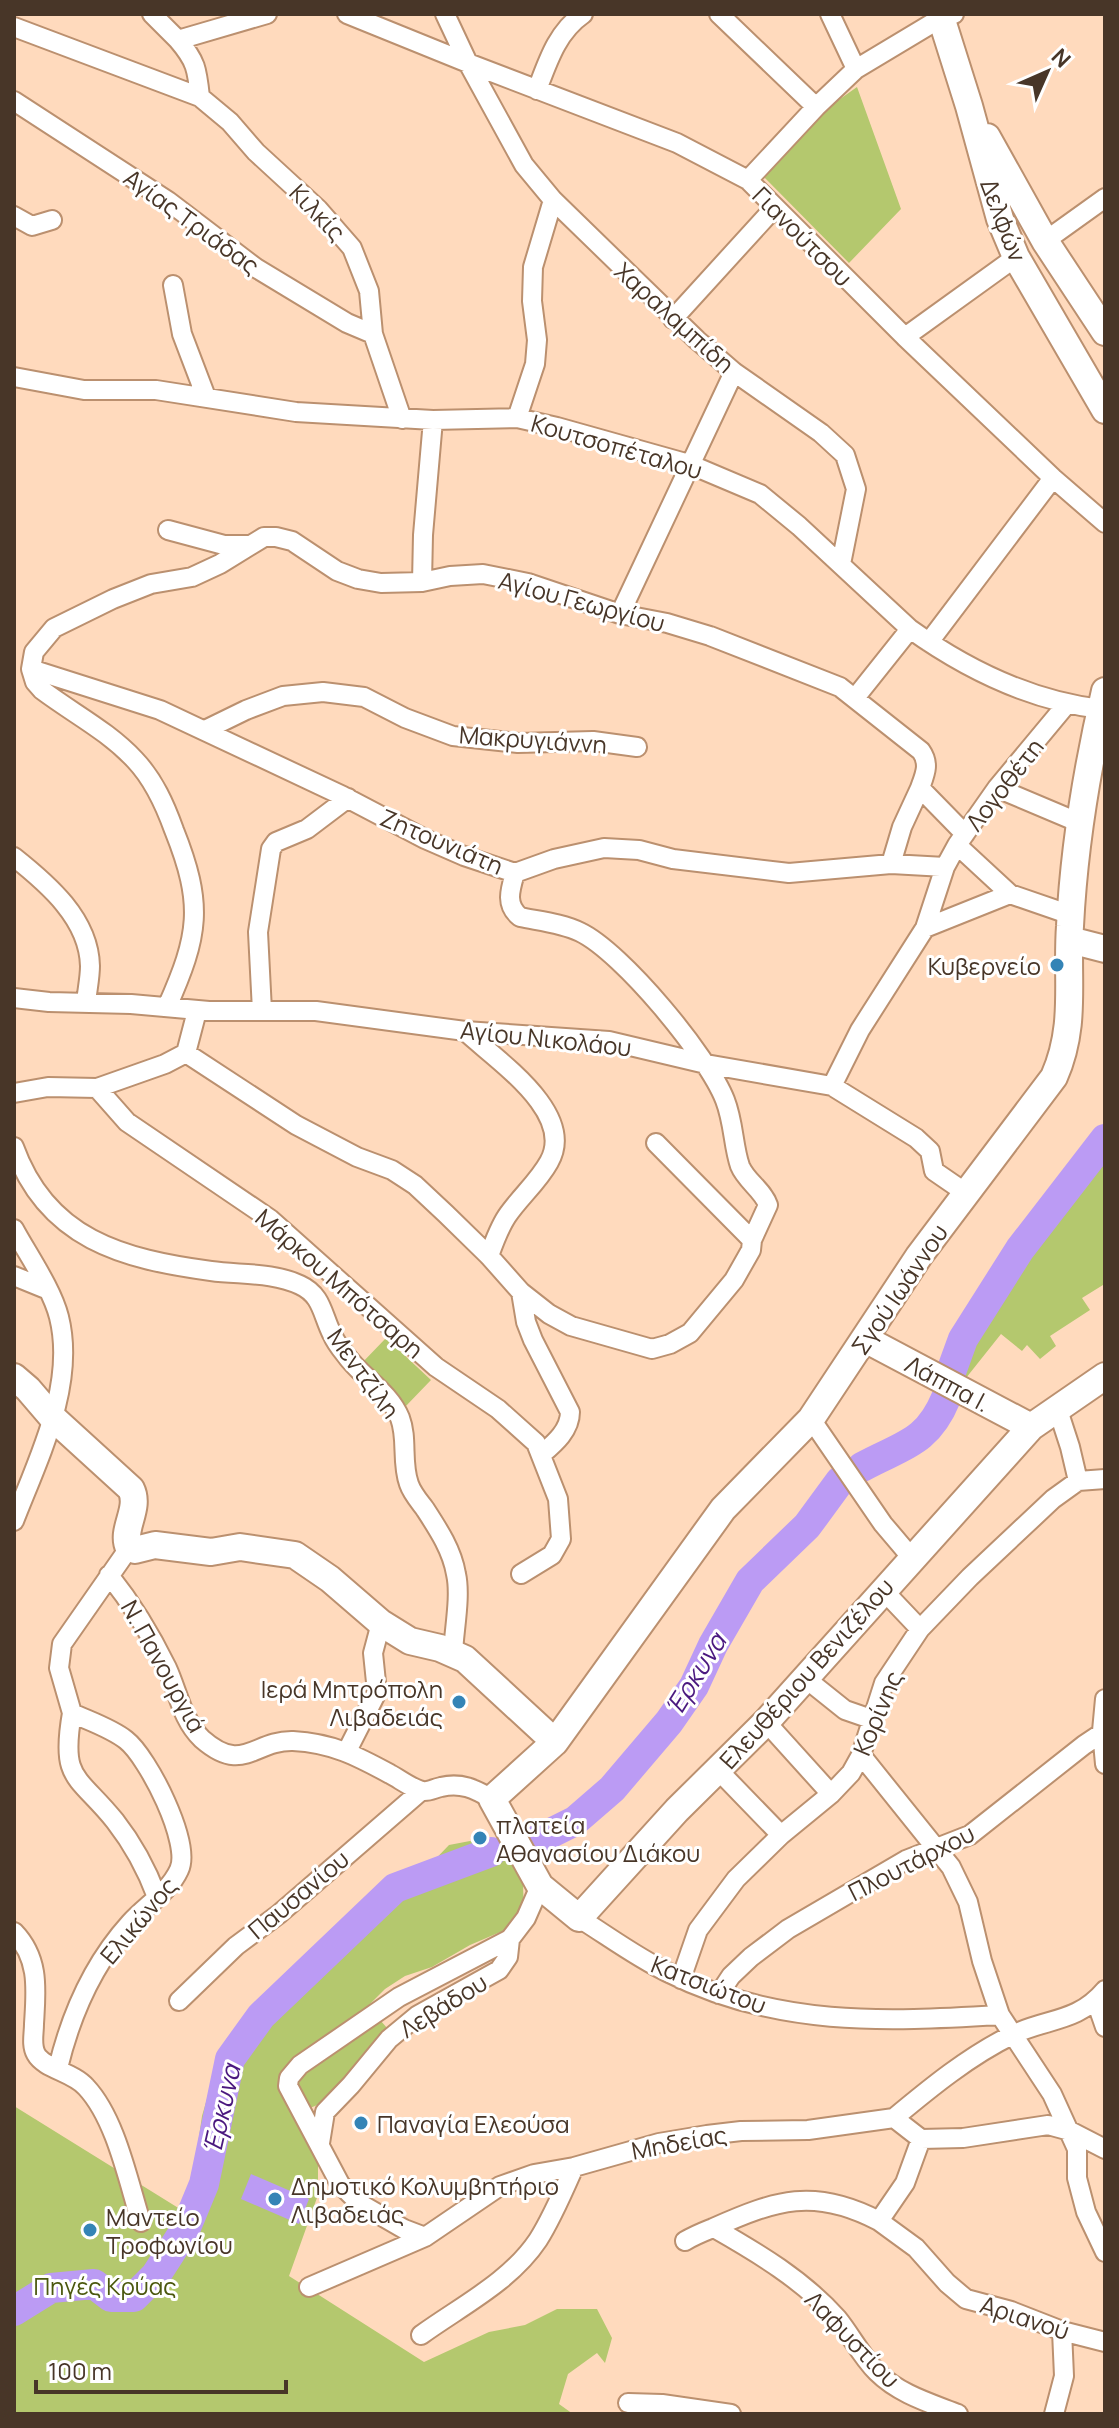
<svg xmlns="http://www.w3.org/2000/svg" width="1119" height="2428" font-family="Manrope,sans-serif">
  <rect width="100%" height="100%" fill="#ffdabd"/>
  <path fill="#b4c86e" d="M 857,87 L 901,209 L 849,263 L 763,176 L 816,116 Z
    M 1105,1146 L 1105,1287 L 1103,1285 L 1082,1298 L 1090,1310 L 1050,1336 L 1056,1346 L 1040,1359 L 1027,1345 L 1022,1351 L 1001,1334 L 966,1378 L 959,1373 C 989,1288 1051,1217 1105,1146 Z
    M 386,1338 L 431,1380 L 405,1407 L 360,1365 Z
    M 470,1841 L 510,1857 L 523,1884 L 524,1915 L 505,1930 L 470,1945 L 432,1967 L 405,1976 L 385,1989 L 368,2006 L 387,2028 L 327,2101 L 310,2108 L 299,2122 L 318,2158 L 318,2195 L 289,2276 L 424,2362 L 489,2332 L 525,2325 L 557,2309 L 597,2309 L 612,2338 L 605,2363 L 597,2353 L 568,2374 L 559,2404 L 573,2414 L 14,2414 L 14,2106 L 180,2209 L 191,2192 L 202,2116 L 213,2078 L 252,2018 L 270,1999 L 376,1921 L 449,1845 Z"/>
  <path fill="#bb9bf4" d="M 251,2174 L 309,2199 L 299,2224 L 241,2199 Z"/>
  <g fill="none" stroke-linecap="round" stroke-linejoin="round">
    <path stroke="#bb9bf4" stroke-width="30" d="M 951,1372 L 963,1339 L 1020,1249 L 1105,1139
      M 862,1467 C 902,1445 927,1444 946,1398
      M 529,1844 L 575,1821 L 612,1789 L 669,1722 L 694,1686 L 713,1645 L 750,1581 L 807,1526 L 840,1481
      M 14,2311 L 51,2288 L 94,2284 L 111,2297 L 134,2297 L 156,2275 L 185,2230 L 204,2184 L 230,2059 L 261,2016 L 395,1888 L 491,1852"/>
    <g stroke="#bb906f" stroke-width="22">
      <path id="minor" d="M 152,14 L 178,40 L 267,14
        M 347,14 L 468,63 L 677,143 L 748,180 L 905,337 L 1053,478 L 1105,523
        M 445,14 L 468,63 L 524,165 L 553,200 L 697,340 L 734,372 L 821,433 L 845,455 L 856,489 L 841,564
        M 719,14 L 816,107
        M 830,14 L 856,69
        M 14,27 L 200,97
        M 178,40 C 196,61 197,69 200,97 L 230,122 L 256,152 L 318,209 L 352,248 L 369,291 L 373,334 L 402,419
        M 537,90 C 548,61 557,32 583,14
        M 14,101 L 168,201 L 256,268 L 347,323 L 373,334
        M 748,180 L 816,107 L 856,69 L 941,18 L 954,14
        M 14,216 L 32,226 L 52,220
        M 1045,241 L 1105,198
        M 173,285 L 182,334 L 206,397
        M 673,319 L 775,207
        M 905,337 L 1016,257
        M 14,377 L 84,390 L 156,390 L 296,412 L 433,420 L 517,418 L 557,427 L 689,464 L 760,494 L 799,526 L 910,629 C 966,669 1032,701 1101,709
        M 517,418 L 535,364 L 537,340 L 532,301 L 533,267 L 553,200
        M 168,530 L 224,545 L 250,545
        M 422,582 L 423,535 L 433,420
        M 620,614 L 734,372
        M 929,642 L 1053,478
        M 31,669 L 160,710 L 343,796 L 425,839 L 464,856 L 515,873 L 554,859 L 604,848 L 639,850 L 673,859 L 789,873 L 891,864 L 945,867 L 957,845
        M 855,698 L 910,629
        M 205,730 L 246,710 L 283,696 L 323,692 L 364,697 L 405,718 L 453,736 L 518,743 L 593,741 L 637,747
        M 997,788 L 1080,823
        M 14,857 C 48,884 89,919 90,966 C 90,978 87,991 86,1003
        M 891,864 L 902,827 L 920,788
        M 515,873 C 510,890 505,905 520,917 C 539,921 562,923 580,932 C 622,952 708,1056 725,1100 C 734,1123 733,1146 740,1166 C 746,1181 763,1190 768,1205 L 752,1240 L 751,1250 L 734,1280 L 690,1333 L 670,1344 L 652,1349 L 571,1326 L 549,1314 L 521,1292
        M 1010,894 L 957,845 L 997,788 L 1066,705
        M 925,928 L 945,867
        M 14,998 L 49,1002 L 131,1004 L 209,1011 L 316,1011 L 465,1031 L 609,1041 L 706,1064 L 832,1086 L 860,1030 L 925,928 L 1010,894 L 1071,915
        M 167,1007 C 199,935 204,905 174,830 C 165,805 154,780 135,760 C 108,731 74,714 42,690 L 35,682 L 31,669 L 34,652 L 54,628 L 113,599 L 151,584 L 192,577 L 220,564 L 264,537 L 276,537 L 292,541 L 337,571 L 358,579 L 381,583 L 422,582 L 450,576 L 483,574 L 528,583 L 620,614 L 667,623 L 710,636 L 840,687 L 921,751 C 930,764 925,774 920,788 L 965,834
        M 262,1011 L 258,932 L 271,849 L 276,842 L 307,829 L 348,798
        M 465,1031 C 496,1060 577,1113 549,1162 C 538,1182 520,1197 507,1216 C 499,1228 494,1242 489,1256
        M 186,1053 L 296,1125 L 357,1157 L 392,1170 L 415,1185 L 446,1214 L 489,1256 L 521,1292 L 526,1322 L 533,1340 L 570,1412 C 570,1430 555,1443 542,1454
        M 832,1086 L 916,1138 L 930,1151 L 934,1171 L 966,1193
        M 97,1088 L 127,1122 L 270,1219 L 436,1367 L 498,1409 L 536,1443 L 558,1499 L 561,1539 L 552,1555 L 521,1574
        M 14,1093 L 48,1087 L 97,1088 L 165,1064 L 186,1053 L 197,1011
        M 656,1143 L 752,1240
        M 14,1147 C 47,1239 122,1259 211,1271 C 240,1275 273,1272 300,1285 C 322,1295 322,1314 332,1334 C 335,1341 340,1348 345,1354 C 361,1377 389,1391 400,1418 C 408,1439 401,1462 409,1484 C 412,1493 419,1501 425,1509 C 438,1529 452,1550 456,1574 C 461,1596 454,1630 453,1653
        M 14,1229 C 28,1255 52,1289 59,1317 C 76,1385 38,1459 14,1521
        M 14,1276 L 46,1289
        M 1057,1407 L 1070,1447 L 1078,1481
        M 811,1419 L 883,1524 L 911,1557
        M 109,1575 C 133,1605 150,1633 167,1668 C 178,1692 182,1720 202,1739 C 243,1775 254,1740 293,1741 C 332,1743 357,1756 390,1774 C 400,1779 412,1789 423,1791 C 429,1792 435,1788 441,1787 C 461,1782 475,1789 492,1799
        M 883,1590 L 920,1629
        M 805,1678 L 845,1710 L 871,1719
        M 1105,1699 L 1102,1731 L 1105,1764
        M 72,1713 C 60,1781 78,1775 115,1821 C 133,1844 147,1870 157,1897
        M 766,1722 L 831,1794
        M 347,1751 L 377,1692 L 373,1653 L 381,1623
        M 861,1755 L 951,1867 L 968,1902 L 982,1961 L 1000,2015 L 1052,2094 L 1077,2149 L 1077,2178 L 1086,2212 L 1105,2252
        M 718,1770 L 781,1835
        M 579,1918 C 608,1936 636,1957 667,1972 C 776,2027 883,2022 1000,2015
        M 14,1932 C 40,1959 36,1990 34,2024 C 34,2034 31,2045 36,2054 C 44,2069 73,2072 86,2087 C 116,2119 128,2181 141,2222
        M 681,1979 L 698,1930 L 736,1879 L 781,1835 L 831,1794 L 851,1773 L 861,1755 L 884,1683 L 920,1629 L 970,1577 L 1053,1499 L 1078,1481 L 1105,1479
        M 719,1994 L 731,1976 L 751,1957 L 788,1929 L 906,1860 L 970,1835 L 1084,1745 L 1105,1731
        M 179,2001 L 236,1946 L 279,1914 L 421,1791
        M 1096,2001 L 1105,2027
        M 58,2068 C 71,2014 92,1965 130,1923 C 145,1906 169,1892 179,1870 C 192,1844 148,1757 126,1740 C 111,1728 89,1721 72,1713 L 59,1668 L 62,1644 L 129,1548
        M 894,2118 C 930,2088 969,2056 1012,2035 C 1047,2018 1077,2023 1105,1990
        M 320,2143 L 325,2112 L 351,2085 L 389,2039 L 418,2015 L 499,1970 L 508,1957 L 510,1939
        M 879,2221 L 916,2248 L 947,2283 L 966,2299 L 1011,2311 L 1062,2331 L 1105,2342
        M 714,2228 C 758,2253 803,2280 837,2318 C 851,2335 861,2356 877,2372 C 899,2394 930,2403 958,2414
        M 425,2237 L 404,2229 L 359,2203 L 340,2184 L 288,2086 L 289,2078 L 300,2065 L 399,1997 L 510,1939 L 526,1918 L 540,1886
        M 685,2241 C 695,2235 703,2232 713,2228 C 776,2200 814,2187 879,2221 L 905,2183 L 921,2139
        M 309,2287 L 425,2237 L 500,2186 L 534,2174 L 574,2167 L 659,2143 L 707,2135 L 741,2131 L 808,2130 L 894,2118 L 921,2139 L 963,2138 L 1048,2125 L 1070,2131 L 1105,2149
        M 421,2335 C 461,2306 510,2282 538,2240 C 552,2218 563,2192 574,2167
        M 628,2403 L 662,2404 L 731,2414
        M 1054,2414 L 1064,2376 L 1062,2331"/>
    </g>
    <g stroke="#bb906f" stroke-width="30">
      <path id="secondary" d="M 940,14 L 969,106 L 1000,219 L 1016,257 L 1105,410
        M 987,137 L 1045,241 L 1105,332
        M 1105,691 C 1087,768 1074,847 1070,926 C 1066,980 1077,1025 1054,1077 L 919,1256 L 811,1419 L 723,1509 L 555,1742 L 492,1799 L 540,1886 L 579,1918 L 677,1810 L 766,1722 L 1031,1427 L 1105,1376
        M 1070,940 L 1105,949
        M 865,1339 L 1031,1427
        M 14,1377 L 28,1389 L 52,1417 L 131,1489 C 141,1509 120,1530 129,1548 L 135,1550 L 155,1545 L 211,1552 L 240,1547 L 295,1555 L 330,1579 L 381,1623 L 410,1641 L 440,1648 L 465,1659 L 555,1742"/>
    </g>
    <use href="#minor" stroke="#fff" stroke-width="18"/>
    <use href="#secondary" stroke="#fff" stroke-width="26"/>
  </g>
  <g fill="#3484b6" stroke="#fff" stroke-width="3">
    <circle cx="1057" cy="965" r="8"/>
    <circle cx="459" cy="1702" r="8"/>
    <circle cx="480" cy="1838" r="8"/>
    <circle cx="361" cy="2123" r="8"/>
    <circle cx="275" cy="2199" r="8"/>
    <circle cx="90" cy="2230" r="8"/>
  </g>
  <g text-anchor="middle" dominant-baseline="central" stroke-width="6" stroke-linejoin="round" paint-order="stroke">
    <g font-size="24" fill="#483628" stroke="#fff">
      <text transform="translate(318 212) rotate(46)">Κιλκίς</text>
      <text transform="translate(1004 220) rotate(69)">Δελφών</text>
      <text transform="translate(192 221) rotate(36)">Αγίας Τριάδας</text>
      <text transform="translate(803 236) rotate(45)">Γιανούτσου</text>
      <text transform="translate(675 317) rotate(42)">Χαραλαμπίδη</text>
      <text transform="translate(617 446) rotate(16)">Κουτσοπέταλου</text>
      <text transform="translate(582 601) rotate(15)">Αγίου Γεωργίου</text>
      <text transform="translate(533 739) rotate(4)">Μακρυγιάννη</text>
      <text transform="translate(1004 784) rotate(-52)">Λογοθέτη</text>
      <text transform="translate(442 841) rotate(23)">Ζητουνιάτη</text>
      <text transform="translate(546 1038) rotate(6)">Αγίου Νικολάου</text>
      <text transform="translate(340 1283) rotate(41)">Μάρκου Μπότσαρη</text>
      <text transform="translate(899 1289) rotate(-56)">Σγού Ιωάννου</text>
      <text transform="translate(364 1373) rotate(54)">Μεντζίλη</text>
      <text transform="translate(948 1383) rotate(28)">Λάππα Ι.</text>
      <text transform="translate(164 1666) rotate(61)">Ν. Πανουργιά</text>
      <text transform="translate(806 1673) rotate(-48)">Ελευθέριου Βενιζέλου</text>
      <text transform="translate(877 1713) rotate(-67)">Κορίνης</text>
      <text transform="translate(911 1862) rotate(-27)">Πλουτάρχου</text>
      <text transform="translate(298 1894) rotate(-40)">Παυσανίου</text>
      <text transform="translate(138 1920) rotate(-50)">Ελικώνος</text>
      <text transform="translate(709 1984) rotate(21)">Κατσιώτου</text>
      <text transform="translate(443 2005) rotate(-32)">Λεβάδου</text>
      <text transform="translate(679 2142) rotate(-10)">Μηδείας</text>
      <text transform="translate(1025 2317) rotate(18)">Αριανού</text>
      <text transform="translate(853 2339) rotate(46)">Λαφυστίου</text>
    </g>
    <g font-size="24" fill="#483628" stroke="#fff" text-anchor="start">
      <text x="1041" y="965" text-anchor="end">Κυβερνείο</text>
      <text x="443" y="1688" text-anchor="end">Ιερά Μητρόπολη<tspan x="443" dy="28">Λιβαδειάς</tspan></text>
      <text x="496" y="1824">πλατεία<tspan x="496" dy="28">Αθανασίου Διάκου</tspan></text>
      <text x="377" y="2123">Παναγία Ελεούσα</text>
      <text x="291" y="2185">Δημοτικό Κολυμβητήριο<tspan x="291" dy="28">Λιβαδειάς</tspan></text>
      <text x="106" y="2216">Μαντείο<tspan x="106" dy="28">Τροφωνίου</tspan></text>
    </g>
    <g font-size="24" fill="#4b580e" stroke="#fff">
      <text x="105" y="2285">Πηγές Κρύας</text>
    </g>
    <g font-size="26" font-style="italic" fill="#4a187f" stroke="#fff">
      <text transform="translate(695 1674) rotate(-58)">Έρκυνα</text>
      <text transform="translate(221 2109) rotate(-77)">Έρκυνα</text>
    </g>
  </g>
  <rect width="1119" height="2428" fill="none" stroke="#483628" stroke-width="32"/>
  <g transform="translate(1047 72) rotate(45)" stroke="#ffffff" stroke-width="6" paint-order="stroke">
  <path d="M0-6L14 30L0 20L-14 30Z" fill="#483628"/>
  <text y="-12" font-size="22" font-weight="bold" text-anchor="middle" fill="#483628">N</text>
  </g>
  <path d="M36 2380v12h250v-12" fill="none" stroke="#483628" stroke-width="4"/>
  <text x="48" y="2380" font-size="24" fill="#483628" stroke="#ffffff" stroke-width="6" paint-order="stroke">100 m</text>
</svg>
